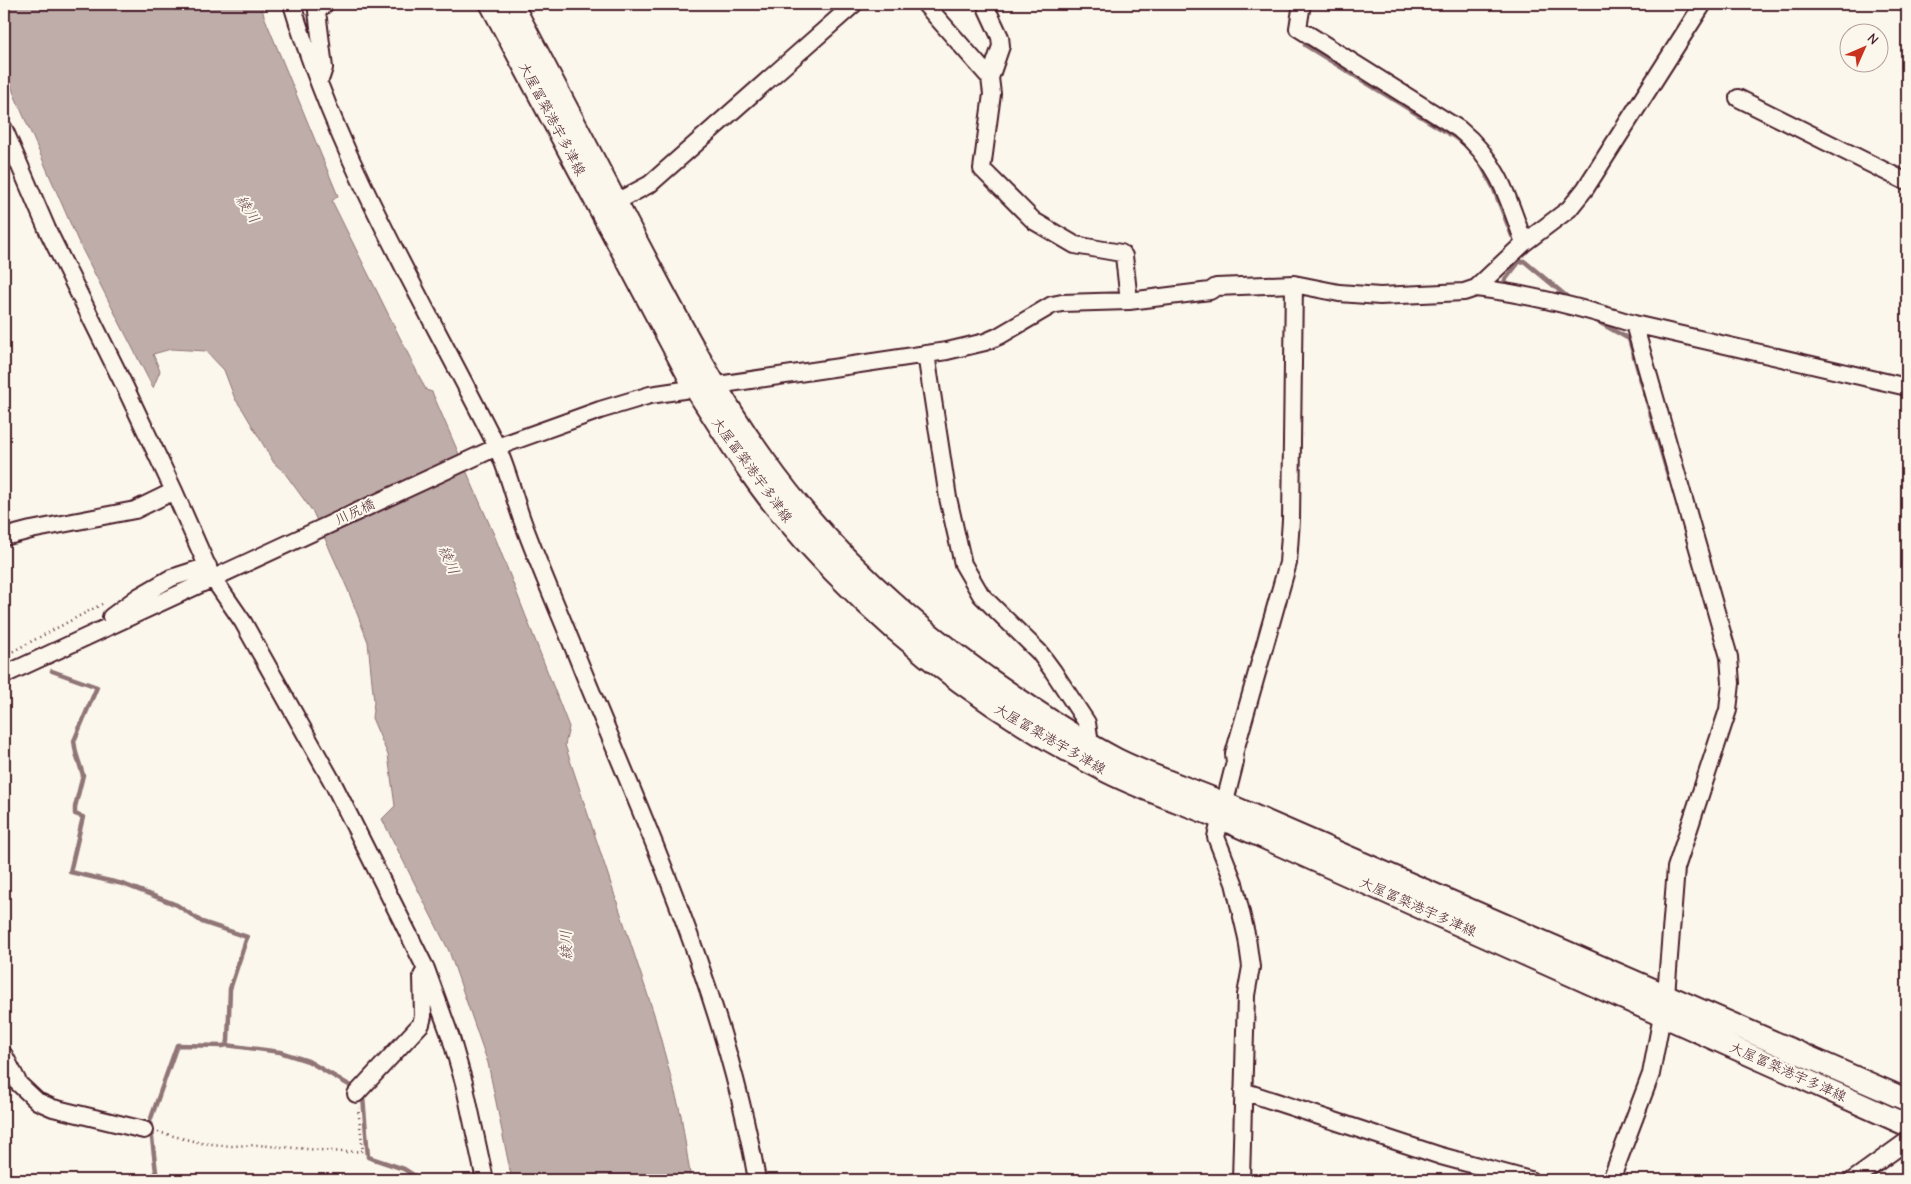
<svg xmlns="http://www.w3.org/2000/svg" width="1911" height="1184" font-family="'Comic Neue','Klee One',sans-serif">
  <rect width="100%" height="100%" fill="#fbf7ec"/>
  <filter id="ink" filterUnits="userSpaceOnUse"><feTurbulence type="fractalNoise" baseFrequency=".02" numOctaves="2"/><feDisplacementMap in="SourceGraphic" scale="10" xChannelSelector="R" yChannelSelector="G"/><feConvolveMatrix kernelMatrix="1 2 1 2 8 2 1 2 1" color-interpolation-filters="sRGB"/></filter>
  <g filter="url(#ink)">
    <path fill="#bfadaa" stroke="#907477" d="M 4,4 L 261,4 L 264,16 L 338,196 L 332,201 L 426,390 L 432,392 L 495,537 L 569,727 L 565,745 L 654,1014 L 681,1115 L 691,1180 L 512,1180 L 488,1063 L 449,951 L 382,819 L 395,806 L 388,755 L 372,718 L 374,702 L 368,642 L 348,590 L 313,512 L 284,472 L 274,463 L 243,410 L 235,399 L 224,370 L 206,351 L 171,349 L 153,354 L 160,371 L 153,388 L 78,241 L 14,94 L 4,64 Z"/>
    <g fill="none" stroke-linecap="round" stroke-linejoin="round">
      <path stroke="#907477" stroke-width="4.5" d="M 1305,45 L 1461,141
        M 1479,161 L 1493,187 L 1512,236
        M 1505,280 L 1519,262 L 1524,261 L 1571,300
        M 1595,320 L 1629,339 L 1669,479
        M 4,646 L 8,648
        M 52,671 L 97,687 L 74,741 L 76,753 L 83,775 L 75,807 L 75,814 L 83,817 L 70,872 L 123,884 L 177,905 L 202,922 L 247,937 L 230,989 L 228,1041 L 226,1045
        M 361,1095 L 363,1097 L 368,1157 L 404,1169 L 421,1180
        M 156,1180 L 156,1172 L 150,1121 L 177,1045 L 223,1046 L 226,1045 L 280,1052 L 308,1061 L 356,1089"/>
      <g stroke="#4a1f2b" stroke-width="20">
        <path id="minor" d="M 292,4 C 338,160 423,299 495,443 C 509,471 515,504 527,533 C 544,578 564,623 582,669 C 650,835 727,1002 757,1180
          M 925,4 L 990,78
          M 987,4 L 987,9 L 1000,37 L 1001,46 L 990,78 L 992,94 L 982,169 L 1034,221 L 1075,245 L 1121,253 L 1124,256 L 1129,301
          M 1302,4 L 1298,28 L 1459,129 C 1498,161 1508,197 1524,243
          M 321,77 L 324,68 L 317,11 L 325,4
          M 1738,98 L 1907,182
          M 4,129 L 47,229 L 125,387 L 174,491 L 212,577 L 243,622 L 333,783 L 426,969 L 451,1038 L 464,1083 L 485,1180
          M 616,202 L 650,184 L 854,4
          M 1476,288 C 1529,294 1583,308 1634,324 L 1907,387
          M 926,354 L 948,498 L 963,564 L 981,595 L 1039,652 L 1053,671 L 1087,723 L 1090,744
          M 4,537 L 31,530 L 135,510 L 174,491
          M 111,617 L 138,597 L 171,578 L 208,566
          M 4,675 L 497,447 L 600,410 L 650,395 L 947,351 L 985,342 L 999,336 L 1052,305 L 1062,303 L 1129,301 L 1210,291 L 1216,287 L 1294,284 L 1339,293 L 1380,296 L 1464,292 L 1476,288 L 1524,243 L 1569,209 L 1585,189 L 1703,4
          M 4,1055 L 19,1084 L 37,1101 L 53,1108 L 144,1130
          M 1243,1091 L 1441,1156 L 1530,1180
          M 356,1094 L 421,1024 L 423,1016 L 422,976 L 425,971
          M 1241,1180 L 1246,995 L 1251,967 L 1247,938 L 1234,883 L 1216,837 L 1235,762 L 1234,754 L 1288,563 L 1291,520 L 1294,284
          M 1611,1180 L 1651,1074 L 1666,995 L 1676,868 L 1728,710 L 1731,683 L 1729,657 L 1634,324
          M 1853,1180 L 1907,1141"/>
      </g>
      <g stroke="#4a1f2b" stroke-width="25">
        <path id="major" d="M 491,4 L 695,388 C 721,428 746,470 776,507 C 867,618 980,708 1108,772 C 1144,790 1183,803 1220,818 L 1907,1125
          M 512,4 C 554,84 596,164 638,244 C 677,318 715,392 764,460 C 832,556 923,636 1021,701 C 1052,722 1083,742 1116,759 C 1150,776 1188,788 1224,803 L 1907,1100"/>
      </g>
      <path stroke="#4a1f2b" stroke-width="2.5" stroke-dasharray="1 4" stroke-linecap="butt" d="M 4,656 L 102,604
        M 158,1132 L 201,1143 L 232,1146 L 257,1145 L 345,1152 L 363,1151 L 358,1108"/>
      <use href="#minor" stroke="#fbf7ec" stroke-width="16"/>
      <use href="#major" stroke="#fbf7ec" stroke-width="21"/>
    </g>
  </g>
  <g text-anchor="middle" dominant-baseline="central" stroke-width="4" stroke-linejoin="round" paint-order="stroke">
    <g font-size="14" fill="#4a1f2b" stroke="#fbf7ec">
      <text transform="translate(552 119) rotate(62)">大屋冨築港宇多津線</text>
      <text transform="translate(752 470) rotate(54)">大屋冨築港宇多津線</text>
      <text transform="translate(355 512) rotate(-25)">川尻橋</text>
      <text transform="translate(1050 739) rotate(30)">大屋冨築港宇多津線</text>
      <text transform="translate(1418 907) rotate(24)">大屋冨築港宇多津線</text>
      <text transform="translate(1788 1072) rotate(24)">大屋冨築港宇多津線</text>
    </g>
    <g font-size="15" font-style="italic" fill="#6d4a51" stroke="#fbf7ec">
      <text transform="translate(248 209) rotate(58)">綾川</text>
      <text transform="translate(449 560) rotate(67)">綾川</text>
      <text transform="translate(566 945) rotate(-91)">綾川</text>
    </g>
  </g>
  <rect width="1911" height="1184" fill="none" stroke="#fbf7ec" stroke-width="20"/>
  <rect x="10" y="10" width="1891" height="1164" fill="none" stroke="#4a1f2b" stroke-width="2" filter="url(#ink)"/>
  <g transform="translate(1864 48) rotate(45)"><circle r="24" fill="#fbf7ec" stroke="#b4a19f"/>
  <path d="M0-4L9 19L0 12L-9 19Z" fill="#c8321e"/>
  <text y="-8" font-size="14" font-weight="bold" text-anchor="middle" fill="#4a1f2b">N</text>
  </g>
</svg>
